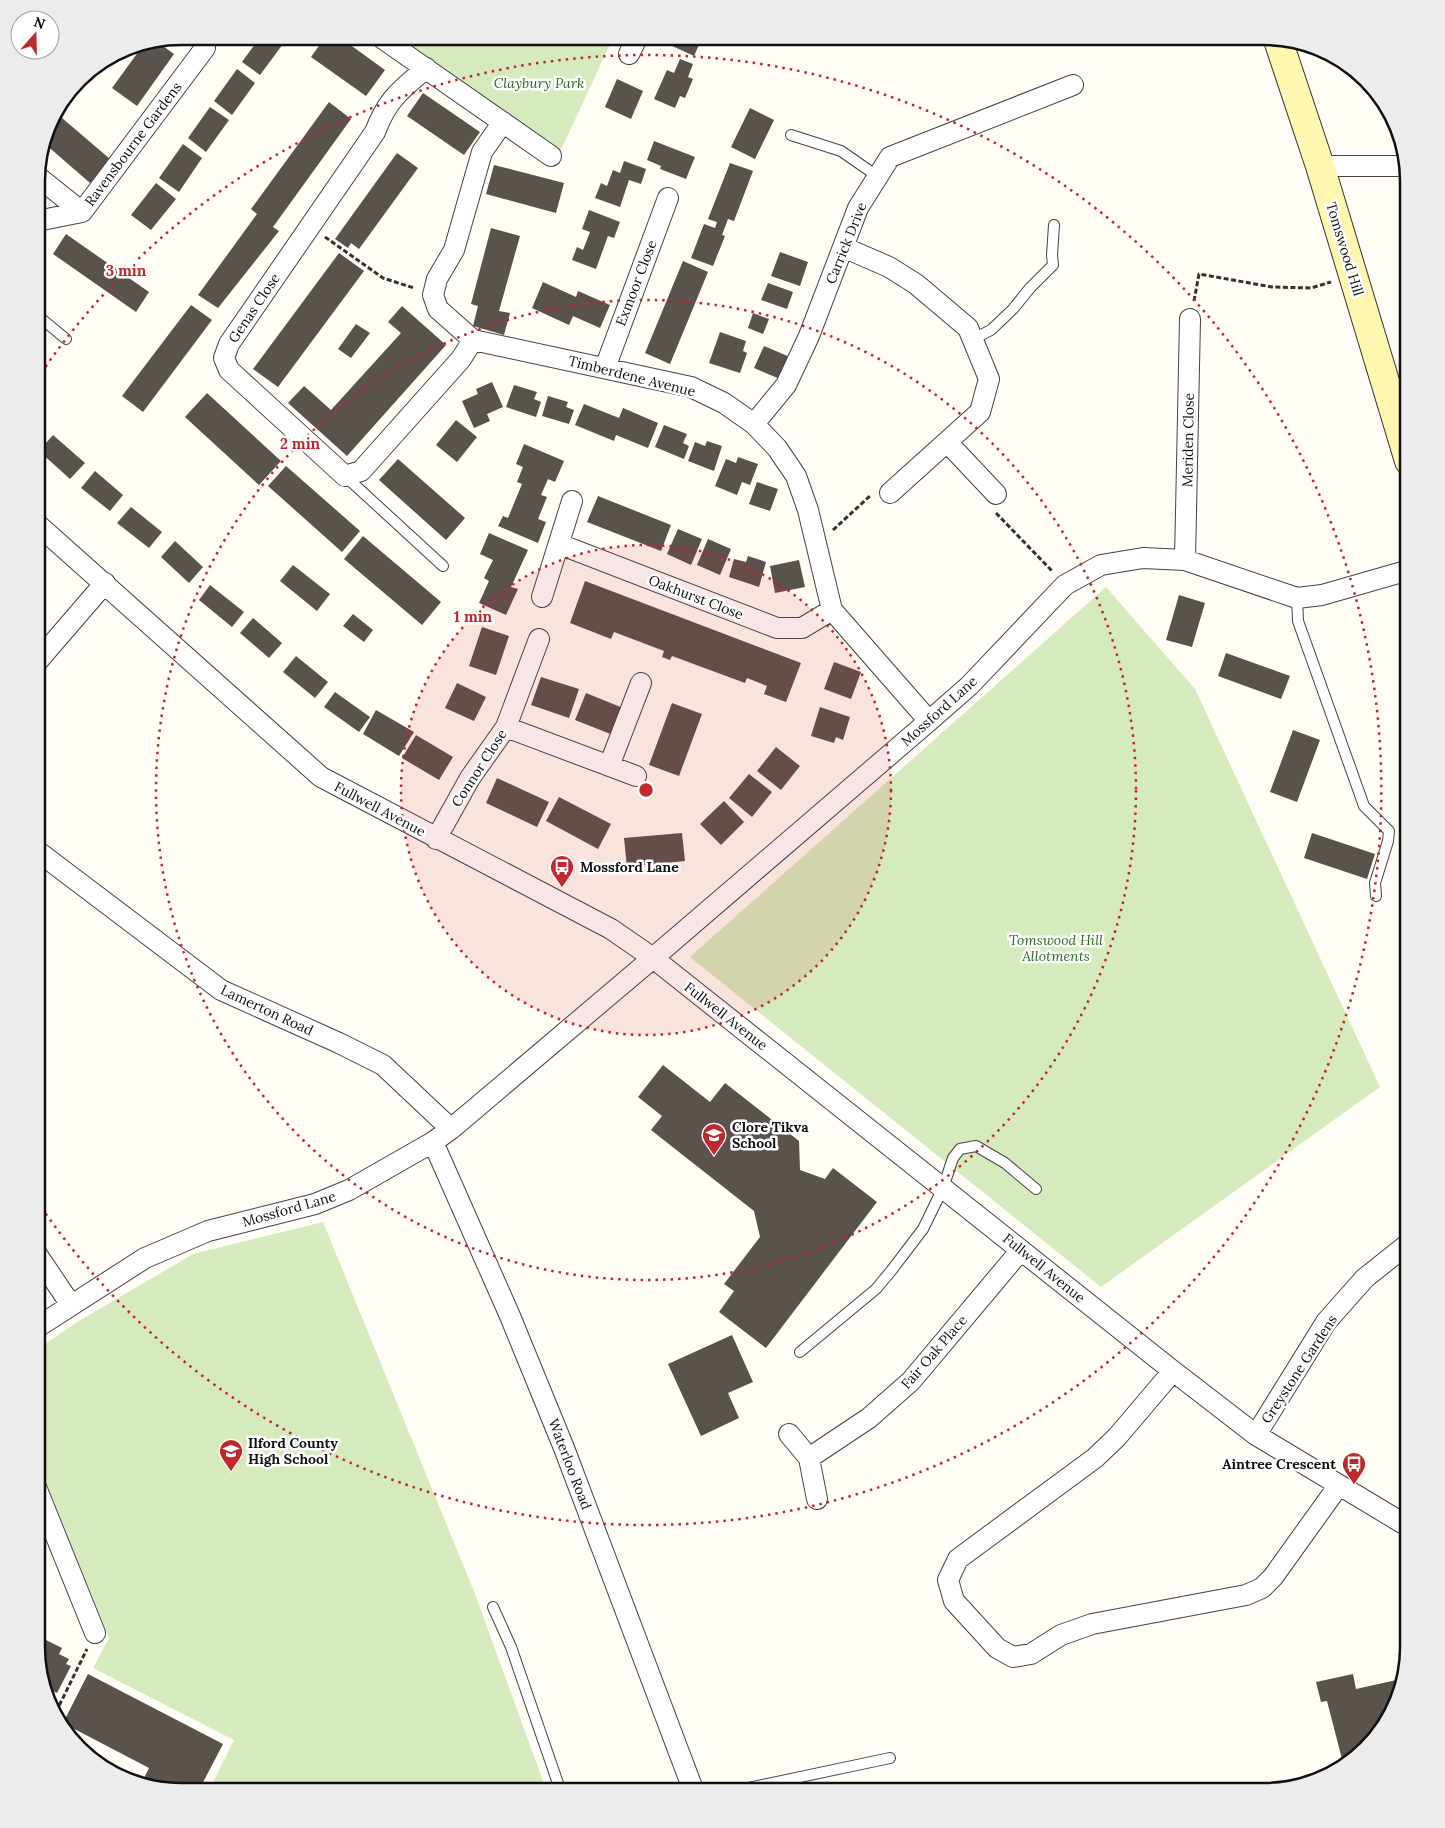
<svg xmlns="http://www.w3.org/2000/svg" width="1445" height="1828" font-family="Lora,serif">
  <rect width="100%" height="100%" fill="#fffdf5"/>
  <path fill="#d5ebbd" d="M 390,36 L 614,36 L 559,154 Z
    M 1106,587 L 1195,689 L 1380,1087 L 1101,1287 L 690,957 Z
    M 323,1222 L 475,1594 L 547,1792 L 208,1792 L 234,1740 L 93,1668 L 109,1638 L 45,1480 L 36,1465 L 36,1350 L 79,1321 L 193,1254 Z"/>
  <path fill="#5a524d" d="M 261,36 L 272,36 L 283,44 L 260,75 L 242,62 Z
    M 326,36 L 338,36 L 385,70 L 366,96 L 311,57 Z
    M 671,36 L 703,36 L 694,56 L 668,44 Z
    M 156,41 L 174,54 L 137,106 L 112,88 L 144,44 Z
    M 680,59 L 693,64 L 688,77 L 693,79 L 685,98 L 680,96 L 675,108 L 654,99 L 667,70 L 674,73 Z
    M 237,69 L 255,83 L 232,115 L 214,101 Z
    M 617,79 L 643,91 L 631,119 L 605,107 Z
    M 423,93 L 480,132 L 464,155 L 407,116 Z
    M 329,102 L 351,119 L 273,227 L 279,231 L 218,308 L 198,295 L 257,214 L 251,209 Z
    M 210,107 L 229,120 L 206,152 L 188,138 Z
    M 750,108 L 774,120 L 755,159 L 731,147 Z
    M 55,112 L 110,159 L 90,183 L 44,143 L 51,116 Z
    M 654,141 L 695,157 L 686,179 L 660,169 L 661,166 L 647,160 Z
    M 183,144 L 202,158 L 179,192 L 159,178 Z
    M 397,153 L 418,168 L 359,249 L 351,243 L 348,248 L 335,239 Z
    M 624,161 L 646,169 L 641,184 L 629,180 L 620,207 L 595,198 L 601,183 L 607,186 L 613,170 L 620,173 Z
    M 730,163 L 753,171 L 734,221 L 728,219 L 722,235 L 725,236 L 713,266 L 691,258 L 704,224 L 715,228 L 717,222 L 708,219 Z
    M 494,165 L 564,183 L 556,213 L 486,194 Z
    M 156,183 L 176,199 L 151,230 L 131,215 Z
    M 589,210 L 620,222 L 614,238 L 608,236 L 596,269 L 572,260 L 577,247 L 583,250 L 590,232 L 582,229 Z
    M 491,228 L 520,236 L 499,311 L 510,313 L 504,335 L 473,326 L 478,306 L 471,304 Z
    M 66,234 L 149,292 L 136,312 L 53,254 Z
    M 780,252 L 808,262 L 800,286 L 771,276 Z
    M 339,253 L 364,271 L 278,387 L 253,369 Z
    M 683,261 L 708,272 L 670,364 L 645,353 Z
    M 543,282 L 576,297 L 578,291 L 610,305 L 600,328 L 573,316 L 569,325 L 532,308 Z
    M 768,283 L 793,292 L 787,309 L 761,300 Z
    M 191,305 L 212,320 L 143,412 L 122,396 Z
    M 402,306 L 446,345 L 347,456 L 288,403 L 304,386 L 331,410 L 401,333 L 388,322 Z
    M 753,313 L 769,319 L 763,334 L 748,328 Z
    M 356,324 L 370,333 L 351,358 L 338,349 Z
    M 720,332 L 746,341 L 743,351 L 747,353 L 740,373 L 709,363 Z
    M 764,346 L 790,357 L 780,379 L 754,368 Z
    M 492,382 L 503,407 L 487,414 L 490,421 L 474,428 L 462,401 L 478,394 L 476,389 Z
    M 514,385 L 537,392 L 534,399 L 541,402 L 536,417 L 506,407 Z
    M 207,393 L 281,461 L 259,485 L 185,417 Z
    M 548,396 L 568,402 L 566,407 L 574,410 L 569,424 L 542,416 Z
    M 584,404 L 619,418 L 623,408 L 658,423 L 648,448 L 616,435 L 614,441 L 575,425 Z
    M 456,420 L 477,437 L 457,462 L 436,445 Z
    M 664,425 L 687,434 L 683,443 L 689,446 L 684,459 L 655,447 Z
    M 53,435 L 85,463 L 70,479 L 39,451 Z
    M 707,441 L 722,446 L 714,471 L 688,461 L 695,442 L 705,446 Z
    M 524,444 L 564,461 L 555,482 L 548,479 L 541,495 L 547,497 L 538,519 L 546,522 L 538,543 L 498,526 L 503,516 L 508,518 L 522,484 L 517,482 L 523,467 L 516,464 Z
    M 738,457 L 758,464 L 750,485 L 742,482 L 737,495 L 715,486 L 726,459 L 736,463 Z
    M 398,459 L 465,518 L 446,540 L 379,480 Z
    M 286,466 L 360,531 L 342,552 L 268,486 Z
    M 95,471 L 123,495 L 110,511 L 81,488 Z
    M 757,482 L 778,489 L 770,511 L 749,504 Z
    M 598,496 L 671,525 L 661,551 L 587,522 Z
    M 131,507 L 162,532 L 149,548 L 117,523 Z
    M 678,529 L 702,539 L 691,565 L 667,554 Z
    M 489,533 L 528,550 L 511,587 L 518,589 L 506,615 L 479,603 L 489,581 L 484,578 L 493,560 L 480,554 Z
    M 363,536 L 441,602 L 422,625 L 344,559 Z
    M 708,539 L 731,549 L 720,575 L 697,565 Z
    M 175,541 L 203,567 L 189,583 L 161,557 Z
    M 748,556 L 766,562 L 759,587 L 729,577 L 734,559 L 746,562 Z
    M 799,560 L 805,587 L 775,593 L 770,566 Z
    M 293,565 L 330,594 L 317,611 L 280,581 Z
    M 585,581 L 801,663 L 786,702 L 764,694 L 767,686 L 747,678 L 745,683 L 672,656 L 670,660 L 662,657 L 664,651 L 614,632 L 611,639 L 570,623 Z
    M 210,585 L 244,612 L 232,627 L 199,600 Z
    M 1179,595 L 1205,603 L 1192,647 L 1166,640 Z
    M 353,614 L 373,630 L 364,642 L 343,626 Z
    M 253,618 L 282,643 L 269,658 L 240,633 Z
    M 482,627 L 509,636 L 496,675 L 469,666 Z
    M 1226,653 L 1290,676 L 1281,699 L 1218,676 Z
    M 296,656 L 328,682 L 315,698 L 283,672 Z
    M 834,662 L 861,672 L 851,699 L 824,689 Z
    M 541,677 L 579,689 L 569,718 L 531,705 Z
    M 457,683 L 486,697 L 474,721 L 445,708 Z
    M 335,692 L 370,717 L 359,732 L 324,707 Z
    M 586,693 L 623,708 L 613,735 L 575,720 Z
    M 672,703 L 702,714 L 679,776 L 649,765 Z
    M 820,707 L 850,717 L 843,740 L 836,737 L 834,743 L 811,736 Z
    M 376,710 L 414,732 L 399,756 L 363,734 Z
    M 1293,730 L 1320,740 L 1297,802 L 1270,792 Z
    M 416,735 L 453,757 L 439,780 L 402,758 Z
    M 776,747 L 800,766 L 781,790 L 757,771 Z
    M 749,774 L 772,792 L 752,817 L 729,798 Z
    M 497,778 L 549,802 L 537,827 L 486,803 Z
    M 559,797 L 611,824 L 598,849 L 546,821 Z
    M 724,801 L 744,822 L 721,845 L 700,824 Z
    M 682,833 L 685,861 L 627,867 L 624,838 Z
    M 1312,833 L 1375,854 L 1367,879 L 1304,858 Z
    M 663,1065 L 710,1102 L 725,1083 L 799,1141 L 800,1170 L 825,1179 L 833,1168 L 877,1202 L 766,1348 L 719,1312 L 734,1291 L 724,1284 L 760,1237 L 754,1211 L 651,1130 L 662,1116 L 638,1097 Z
    M 732,1335 L 753,1382 L 728,1393 L 739,1418 L 701,1436 L 668,1364 Z
    M 36,1632 L 45,1636 L 44,1639 L 62,1648 L 59,1654 L 69,1659 L 66,1664 L 71,1666 L 57,1693 L 53,1691 L 51,1695 L 36,1648 Z
    M 88,1674 L 223,1744 L 198,1792 L 180,1792 L 142,1782 L 149,1768 L 63,1723 Z
    M 1353,1674 L 1356,1689 L 1401,1679 L 1394,1712 L 1344,1767 L 1327,1701 L 1321,1702 L 1316,1682 Z"/>
  <g fill="none" stroke-linecap="round" stroke-linejoin="round">
    <g stroke="#444" stroke-width="12">
      <path id="lane" d="M 791,135 L 841,151 L 877,176
        M 37,315 L 66,339
        M 973,339 L 991,330 L 1013,309 L 1030,288 L 1053,265 L 1052,255 L 1054,225
        M 345,476 L 443,566
        M 1297,598 L 1298,621 L 1364,806 L 1389,831 L 1388,841 L 1375,883 L 1376,896
        M 1408,989 L 1409,990
        M 800,1352 L 876,1289 L 891,1271 L 923,1229 L 943,1188 L 953,1158 L 960,1149 L 976,1146 L 1005,1163 L 1036,1189
        M 493,1607 L 511,1647 L 561,1792
        M 729,1792 L 890,1758"/>
    </g>
    <g stroke="#444" stroke-width="22">
      <path id="street" d="M 379,36 L 551,156
        M 629,54 L 638,36
        M 426,68 C 400,91 388,98 375,132 L 229,344 L 224,358 L 229,370 L 345,476 L 361,471 L 461,359 L 473,340
        M 503,122 L 482,152 L 454,250 L 437,279 L 433,295 L 438,309 L 473,340 L 691,387 L 724,403 L 754,424 L 777,448 L 796,476 L 808,510 L 832,610 L 929,721
        M 1320,166 L 1404,166
        M 37,176 L 82,212
        M 37,221 L 82,212 L 205,48 L 204,36
        M 843,247 L 889,267 L 916,284 L 968,328 L 989,379 L 980,412 L 890,493
        M 605,368 L 668,198
        M 1390,398 L 1409,397
        M 754,424 L 786,385 L 809,336 L 858,208 L 890,157 L 1073,85
        M 947,442 L 996,494
        M 37,524 L 321,777 L 611,929 L 653,958 L 1173,1371 L 1256,1435 L 1409,1527
        M 559,544 L 777,628 L 802,628 L 832,610
        M 1185,560 L 1190,319
        M 542,597 L 572,501
        M 36,663 L 105,583
        M 506,727 L 636,776
        M 609,766 L 641,683
        M 436,839 L 470,778 L 506,727 L 539,639
        M 36,850 L 221,990 L 339,1043 L 383,1065 L 451,1129
        M 433,1142 L 510,1316 L 564,1448 L 694,1792
        M 36,1253 L 71,1305
        M 36,1328 L 145,1258 L 208,1231 L 315,1204 L 349,1190 L 433,1142 L 451,1129 L 653,958 L 929,721 L 969,686 L 1065,585 L 1101,565 L 1143,558 L 1185,560 L 1297,598 L 1322,595 L 1409,570
        M 1173,1371 L 1117,1437 L 1095,1458 L 958,1559 L 948,1580 L 954,1601 L 997,1648 L 1013,1657 L 1031,1654 L 1061,1635 L 1092,1624 L 1246,1595 L 1262,1588 L 1273,1577 L 1339,1485
        M 789,1434 L 809,1458 L 817,1499
        M 1256,1435 L 1326,1322 L 1365,1278 L 1409,1243
        M 809,1458 L 869,1418 L 911,1381 L 1021,1250
        M 36,1487 L 95,1633"/>
    </g>
    <g stroke="#333" stroke-width="30">
      <path id="secondary" d="M 1277,37 L 1320,166 L 1409,461"/>
    </g>
    <path stroke="#333" stroke-width="3" stroke-dasharray="5 2.5" stroke-linecap="butt" d="M 325,237 L 383,278 L 414,288
      M 1194,301 L 1199,274 L 1272,287 L 1311,288 L 1331,282
      M 996,513 L 1052,571
      M 833,530 L 871,495
      M 56,1712 L 87,1649"/>
    <use href="#lane" stroke="#fff" stroke-width="10"/>
    <use href="#street" stroke="#fff" stroke-width="20"/>
    <use href="#secondary" stroke="#fff6b0" stroke-width="28"/>
  </g>
  <circle cx="646" cy="790" r="245" fill="#c4262e" fill-opacity=".12"/>
  <g fill="none" stroke="#c4262e" stroke-width="2.5" stroke-dasharray="2.5 5">
    <circle cx="646" cy="790" r="245"/>
    <circle cx="646" cy="790" r="490"/>
    <path d="M37 379A735 735 0 1 1 37 1201"/>
  </g>
  <defs>
    <g id="bus-pin" transform="scale(1.25)"><path d="M0 17L-7.5 6A9.5 9.5 0 1 1 7.5 6Z" fill="#c4262e" stroke="#fff"/><path d="M-5-6H5V4H4V6H2V4H-2V6H-4V4H-5ZM-3.5-4V0h7V-4ZM-3.5 1.2v1.5H-2V1.2ZM2 1.2v1.5H3.5V1.2Z" fill="#fff"/></g>
    <g id="school-pin" transform="scale(1.25)"><path d="M0 17L-7.5 6A9.5 9.5 0 1 1 7.5 6Z" fill="#c4262e" stroke="#fff"/><path d="M0-5L7-2L0 1L-7-2ZM-4 1L0 2.5L4 1V4Q0 6-4 4Z" fill="#fff"/></g>
  </defs>
  <g fill-rule="evenodd">
    <use href="#bus-pin" x="562" y="867"/>
    <use href="#school-pin" x="714" y="1135"/>
    <use href="#school-pin" x="231" y="1451"/>
    <use href="#bus-pin" x="1354" y="1464"/>
  </g>
  <g text-anchor="middle" dominant-baseline="central" stroke-width="5" stroke-linejoin="round" paint-order="stroke">
    <g font-size="14" font-style="italic" fill="#2f6b1f" stroke="#fff">
      <text x="539" y="83">Claybury Park</text>
      <text x="1056" y="940">Tomswood Hill<tspan x="1056" dy="16">Allotments</tspan></text>
    </g>
    <g font-size="14" fill="#111" stroke="#fff">
      <text transform="translate(133 144) rotate(-53)">Ravensbourne Gardens</text>
      <text transform="translate(846 243) rotate(-68)">Carrick Drive</text>
      <text transform="translate(1345 249) rotate(73)">Tomswood Hill</text>
      <text transform="translate(636 283) rotate(-69)">Exmoor Close</text>
      <text transform="translate(254 308) rotate(-56)">Genas Close</text>
      <text transform="translate(632 376) rotate(14)">Timberdene Avenue</text>
      <text transform="translate(1188 440) rotate(-89)">Meriden Close</text>
      <text transform="translate(696 597) rotate(21)">Oakhurst Close</text>
      <text transform="translate(939 711) rotate(-42)">Mossford Lane</text>
      <text transform="translate(479 768) rotate(-57)">Connor Close</text>
      <text transform="translate(380 809) rotate(28)">Fullwell Avenue</text>
      <text transform="translate(267 1010) rotate(25)">Lamerton Road</text>
      <text transform="translate(726 1016) rotate(38)">Fullwell Avenue</text>
      <text transform="translate(289 1209) rotate(-16)">Mossford Lane</text>
      <text transform="translate(1044 1268) rotate(39)">Fullwell Avenue</text>
      <text transform="translate(934 1352) rotate(-49)">Fair Oak Place</text>
      <text transform="translate(1299 1369) rotate(-57)">Greystone Gardens</text>
      <text transform="translate(570 1464) rotate(69)">Waterloo Road</text>
    </g>
    <g font-size="14" font-weight="bold" fill="#111" stroke="#fff" text-anchor="start">
      <text x="580" y="867">Mossford Lane</text>
      <text x="732" y="1127">Clore Tikva<tspan x="732" dy="16">School</tspan></text>
      <text x="248" y="1443">Ilford County<tspan x="248" dy="16">High School</tspan></text>
      <text x="1336" y="1464" text-anchor="end">Aintree Crescent</text>
    </g>
  </g>
  <path d="M0 0H1445V1828H0ZM181 45H1264A136 136 0 0 1 1400 181V1647A136 136 0 0 1 1264 1783H181A136 136 0 0 1 45 1647V181A136 136 0 0 1 181 45Z" fill="#ececec" fill-rule="evenodd"/>
  <path fill="none" stroke="#111" stroke-width="2.5" d="M181 45H1264A136 136 0 0 1 1400 181V1647A136 136 0 0 1 1264 1783H181A136 136 0 0 1 45 1647V181A136 136 0 0 1 181 45Z"/>
  <circle cx="646" cy="790" r="8" fill="#c4262e" stroke="#fff" stroke-width="2.5"/>
  <g font-size="15" text-anchor="middle" font-weight="bold" fill="#c4262e" stroke="#fff" stroke-width="5" stroke-linejoin="round" paint-order="stroke">
    <text x="126" y="276">3 min</text>
    <text x="300" y="449">2 min</text>
    <text x="473" y="622">1 min</text>
  </g>
  <g transform="translate(35 35) rotate(20)"><circle r="24" fill="#ffffff" stroke="#a0a0a0"/>
  <path d="M0-4L9 19L0 12L-9 19Z" fill="#c4262e"/>
  <text y="-8" font-size="14" font-weight="bold" text-anchor="middle" fill="#111111">N</text>
  </g>
</svg>
